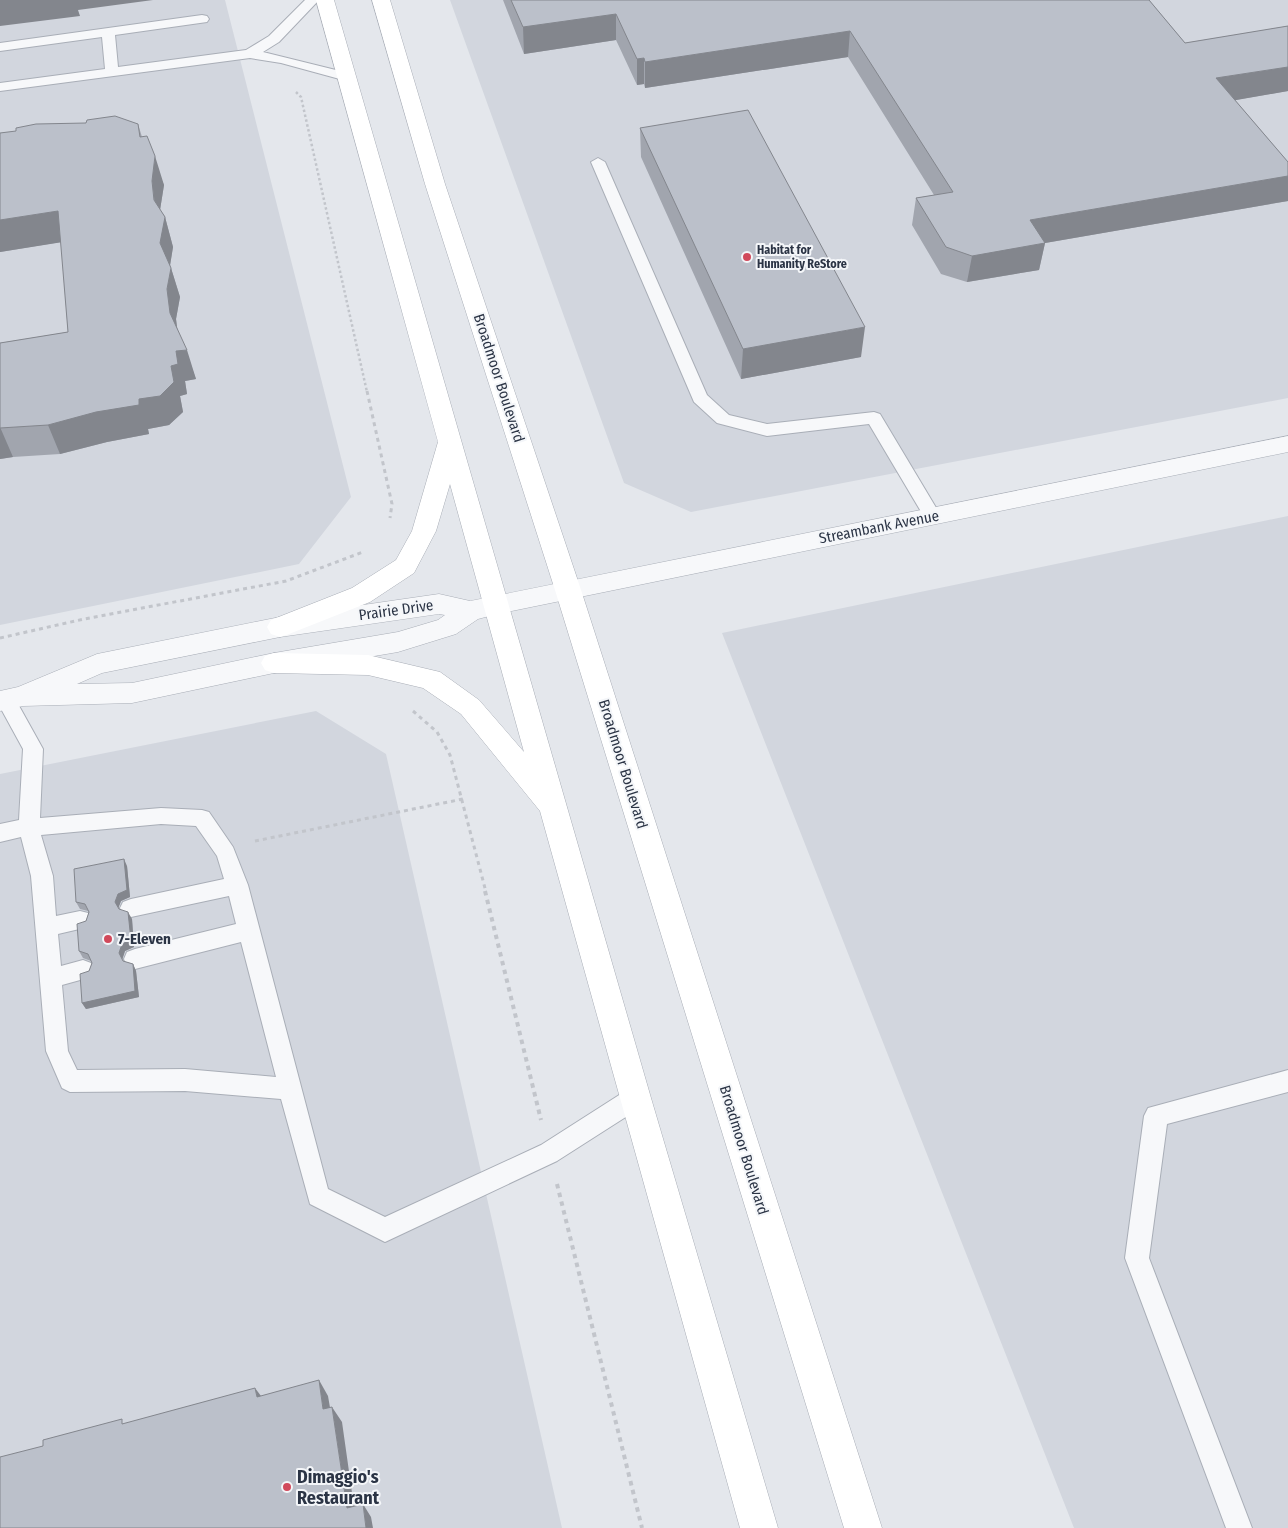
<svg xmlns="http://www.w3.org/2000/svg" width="1288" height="1528" font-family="'Fira Sans Condensed',sans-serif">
  <rect width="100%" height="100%" fill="#e4e7ec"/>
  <path fill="#d2d6de" d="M 0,0 L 225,0 L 351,497 L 299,564 L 0,625 Z
    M 450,0 L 1288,0 L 1288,398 L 691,512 L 624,483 Z
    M 1288,516 L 1288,1528 L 1074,1528 L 722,633 Z
    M 316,711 L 386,754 L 562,1528 L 0,1528 L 0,774 Z"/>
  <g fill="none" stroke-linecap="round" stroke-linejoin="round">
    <g stroke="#a9aeb7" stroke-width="2">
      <path id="service" d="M 305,0 L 319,0 L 279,42 L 263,52 L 352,74 L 354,77 L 352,80 L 347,81 L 281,63 L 250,58 L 0,91 L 0,83 L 105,69 L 102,37 L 0,51 L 0,43 L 202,15 L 207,16 L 209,19 L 207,22 L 115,35 L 118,67 L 246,50 L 269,36 Z
        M 598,158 L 605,162 L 707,395 L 729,415 L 767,424 L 874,412 L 880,414 L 941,516 L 938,520 L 932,522 L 926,520 L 869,424 L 767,436 L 717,423 L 694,402 L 591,162 Z
        M 6,692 L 13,695 L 43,749 L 40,818 L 161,808 L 202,810 L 209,812 L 233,847 L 248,885 L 328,1189 L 385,1217 L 541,1145 L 627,1090 L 635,1087 L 643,1090 L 647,1098 L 643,1106 L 557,1161 L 385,1242 L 310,1204 L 281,1099 L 185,1091 L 70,1092 L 62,1088 L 46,1051 L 31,876 L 21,837 L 0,842 L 0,824 L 19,820 L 23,749 L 0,707 L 0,694 ZM 161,824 L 196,826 L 217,856 L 224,879 L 131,899 L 123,902 L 120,908 L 123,914 L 131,917 L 229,896 L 236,924 L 135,949 L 127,952 L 124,959 L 127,966 L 135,969 L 241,942 L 276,1077 L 185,1069 L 77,1070 L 68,1051 L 62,985 L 91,977 L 94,970 L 91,963 L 83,960 L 61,966 L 58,934 L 88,927 L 91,920 L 88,913 L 80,911 L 56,916 L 53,876 L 41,835 Z
        M 1288,1070 L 1288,1092 L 1167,1124 L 1149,1258 L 1252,1528 L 1226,1528 L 1125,1258 L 1144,1116 L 1148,1108 Z"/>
    </g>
    <g stroke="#a9aeb7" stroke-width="1">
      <path id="minor" d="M 1288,436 L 1288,452 L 497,614 L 478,619 L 456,634 L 398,652 L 274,673 L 132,703 L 23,706 L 0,711 L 0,691 L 18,687 L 97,654 L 280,617 L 439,594 L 470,601 ZM 439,614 L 445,615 L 438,620 L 398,632 L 274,653 L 132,683 L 77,684 L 102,673 L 280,637 Z"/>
    </g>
    <g stroke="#a9aeb7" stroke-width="1">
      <path id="secondary" d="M 316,0 L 334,0 L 651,1098 L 778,1528 L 740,1528 L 540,811 L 461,714 L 423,688 L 368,675 L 274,673 L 265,670 L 261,663 L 265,656 L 274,653 L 368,655 L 440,672 L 479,700 L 524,752 L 450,484 L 436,531 L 414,573 L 370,602 L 289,634 L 280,637 L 271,634 L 267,627 L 271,620 L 352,588 L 396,560 L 412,531 L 438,442 Z
        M 372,0 L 390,0 L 445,184 L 581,590 L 882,1528 L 844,1528 L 555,590 L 425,184 Z"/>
    </g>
    <path stroke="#c2c5cb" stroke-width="2.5" stroke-dasharray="2.5 2.5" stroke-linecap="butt" d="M 296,92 L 301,97 L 367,392"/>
    <path stroke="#c2c5cb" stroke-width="3" stroke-dasharray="4 4" stroke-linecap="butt" d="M 367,391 L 392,504 L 390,518
      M 0,638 L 84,619 L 286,581 L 363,552
      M 413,711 L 437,732 L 450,755 L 486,892
      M 255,841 L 463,799"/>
    <path stroke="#c2c5cb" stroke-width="4" stroke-dasharray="4.5 4.5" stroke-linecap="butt" d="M 485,891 L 541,1120
      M 557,1184 L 642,1528"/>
    <use href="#service" fill="#f7f8fa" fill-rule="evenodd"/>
    <use href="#minor" fill="#f7f8fa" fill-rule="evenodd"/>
    <use href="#secondary" fill="#fff" fill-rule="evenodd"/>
  </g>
  <path fill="#a1a5ae" d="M 503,0 L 1149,0 L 1185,43 L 1288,26 L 1288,91 L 1235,100 L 1288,162 L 1288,201 L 1045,243 L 1039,270 L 967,282 L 941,274 L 912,225 L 916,198 L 934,195 L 848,57 L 645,88 L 644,84 L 637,85 L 616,40 L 524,54 Z
    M 138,124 L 142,137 L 164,185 L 160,210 L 165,217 L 173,247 L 170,265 L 180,297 L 176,319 L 177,328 L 196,379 L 185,381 L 187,394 L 180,396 L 183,412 L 169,425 L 148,429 L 149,434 L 107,442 L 60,454 L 13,457 L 0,459 L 0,343 L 68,332 L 61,242 L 0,252 L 0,133 Z
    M 640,128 L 861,357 L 741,379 L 641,157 Z
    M 127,866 L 130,897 L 121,901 L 118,908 L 132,919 L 134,947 L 125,951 L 122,960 L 123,961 L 133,964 L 136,971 L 139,997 L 86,1009 L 82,1003 L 89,971 L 92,963 L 91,961 L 83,958 L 79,951 L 86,921 L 89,912 L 88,911 L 80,909 L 76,902 Z"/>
  <path fill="#83868d" d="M 0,0 L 153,0 L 78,10 L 80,16 L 0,26 Z
    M 616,14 L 616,40 L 524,54 L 523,27 Z
    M 850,31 L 848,57 L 645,88 L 645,62 Z
    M 644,58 L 644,84 L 637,85 L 637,59 Z
    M 1288,67 L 1288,91 L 1208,105 L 1216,78 Z
    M 155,156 L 164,185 L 160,210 L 165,217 L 173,247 L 169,272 L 160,243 L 152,181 Z
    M 1288,176 L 1288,201 L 1045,243 L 1039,270 L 967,282 L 972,256 L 1030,220 Z
    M 58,211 L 69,241 L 0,252 L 0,220 Z
    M 171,268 L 180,297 L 176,319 L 179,343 L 170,313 L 167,289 Z
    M 865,327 L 861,357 L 741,379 L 743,349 Z
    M 187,350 L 196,379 L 185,381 L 187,394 L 180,396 L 183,412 L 169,425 L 148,429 L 149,434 L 107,442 L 60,454 L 48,425 L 139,399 L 171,366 L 176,351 Z
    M 0,428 L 0,427 L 13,457 L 0,459 Z
    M 124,859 L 127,866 L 130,897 L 121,901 L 118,909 L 115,902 Z
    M 128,912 L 132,919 L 134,947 L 125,951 L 122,960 L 119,953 Z
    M 133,964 L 136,971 L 139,997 L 86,1009 L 82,1003 Z
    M 319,1380 L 328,1396 L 333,1425 L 323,1409 Z
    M 255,1388 L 267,1404 L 257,1397 Z
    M 332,1407 L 342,1422 L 356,1521 L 347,1508 Z
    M 363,1504 L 371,1517 L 373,1528 L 366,1528 Z"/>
  <path fill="#bbc0ca" stroke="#83868d" d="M 511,0 L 1149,0 L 1185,43 L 1288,26 L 1288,67 L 1216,78 L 1288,162 L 1288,176 L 1030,220 L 1045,243 L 972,256 L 946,247 L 916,198 L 953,192 L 850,31 L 645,62 L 644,58 L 637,59 L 616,14 L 523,27 Z
    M 748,110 L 865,327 L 743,349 L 640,128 Z
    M 115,116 L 138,124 L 140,137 L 147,136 L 155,156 L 152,181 L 154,200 L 165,217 L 160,243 L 171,268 L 167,289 L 170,313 L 187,350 L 176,351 L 178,364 L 171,366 L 174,382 L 160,396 L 139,399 L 139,405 L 96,412 L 48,425 L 0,428 L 0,343 L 68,332 L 58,211 L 0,220 L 0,133 L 16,131 L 16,128 L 36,124 L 86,123 L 87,120 Z
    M 124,859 L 127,890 L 118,894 L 115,902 L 119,909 L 128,912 L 131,940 L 122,944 L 119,953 L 123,961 L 133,964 L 135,991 L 82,1003 L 80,974 L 89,971 L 92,963 L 88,954 L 79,951 L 77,924 L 86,921 L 89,912 L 85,904 L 76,902 L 74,869 Z
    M 319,1380 L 323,1409 L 332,1407 L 347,1508 L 363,1504 L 366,1528 L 0,1528 L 0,1457 L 43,1446 L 43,1440 L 122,1419 L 122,1424 L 255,1388 L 257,1397 Z"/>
  <g fill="#d1495b" stroke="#f4f6f9" stroke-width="2">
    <circle cx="747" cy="257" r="5"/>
    <circle cx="108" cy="939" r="5"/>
    <circle cx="287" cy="1487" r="5"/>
  </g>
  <g text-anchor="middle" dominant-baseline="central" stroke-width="4" stroke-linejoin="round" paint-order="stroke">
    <g font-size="12" font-weight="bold" fill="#2b3445" stroke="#f4f6f9" text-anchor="start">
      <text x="757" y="250">Habitat for<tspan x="757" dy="14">Humanity ReStore</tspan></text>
    </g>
    <g font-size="15" fill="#2b3445" stroke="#f4f6f9">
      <text transform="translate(499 378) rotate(72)">Broadmoor Boulevard</text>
      <text transform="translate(879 527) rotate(-11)">Streambank Avenue</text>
      <text transform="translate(396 610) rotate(-8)">Prairie Drive</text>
      <text transform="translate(623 764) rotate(73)">Broadmoor Boulevard</text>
      <text transform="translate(744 1150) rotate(73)">Broadmoor Boulevard</text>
    </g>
    <g font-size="15" font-weight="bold" fill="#2b3445" stroke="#f4f6f9" text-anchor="start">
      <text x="118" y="939">7-Eleven</text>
    </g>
    <g font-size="18" font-weight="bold" fill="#2b3445" stroke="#f4f6f9" text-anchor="start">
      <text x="297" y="1477">Dimaggio's<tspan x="297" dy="21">Restaurant</tspan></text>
    </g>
  </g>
</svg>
